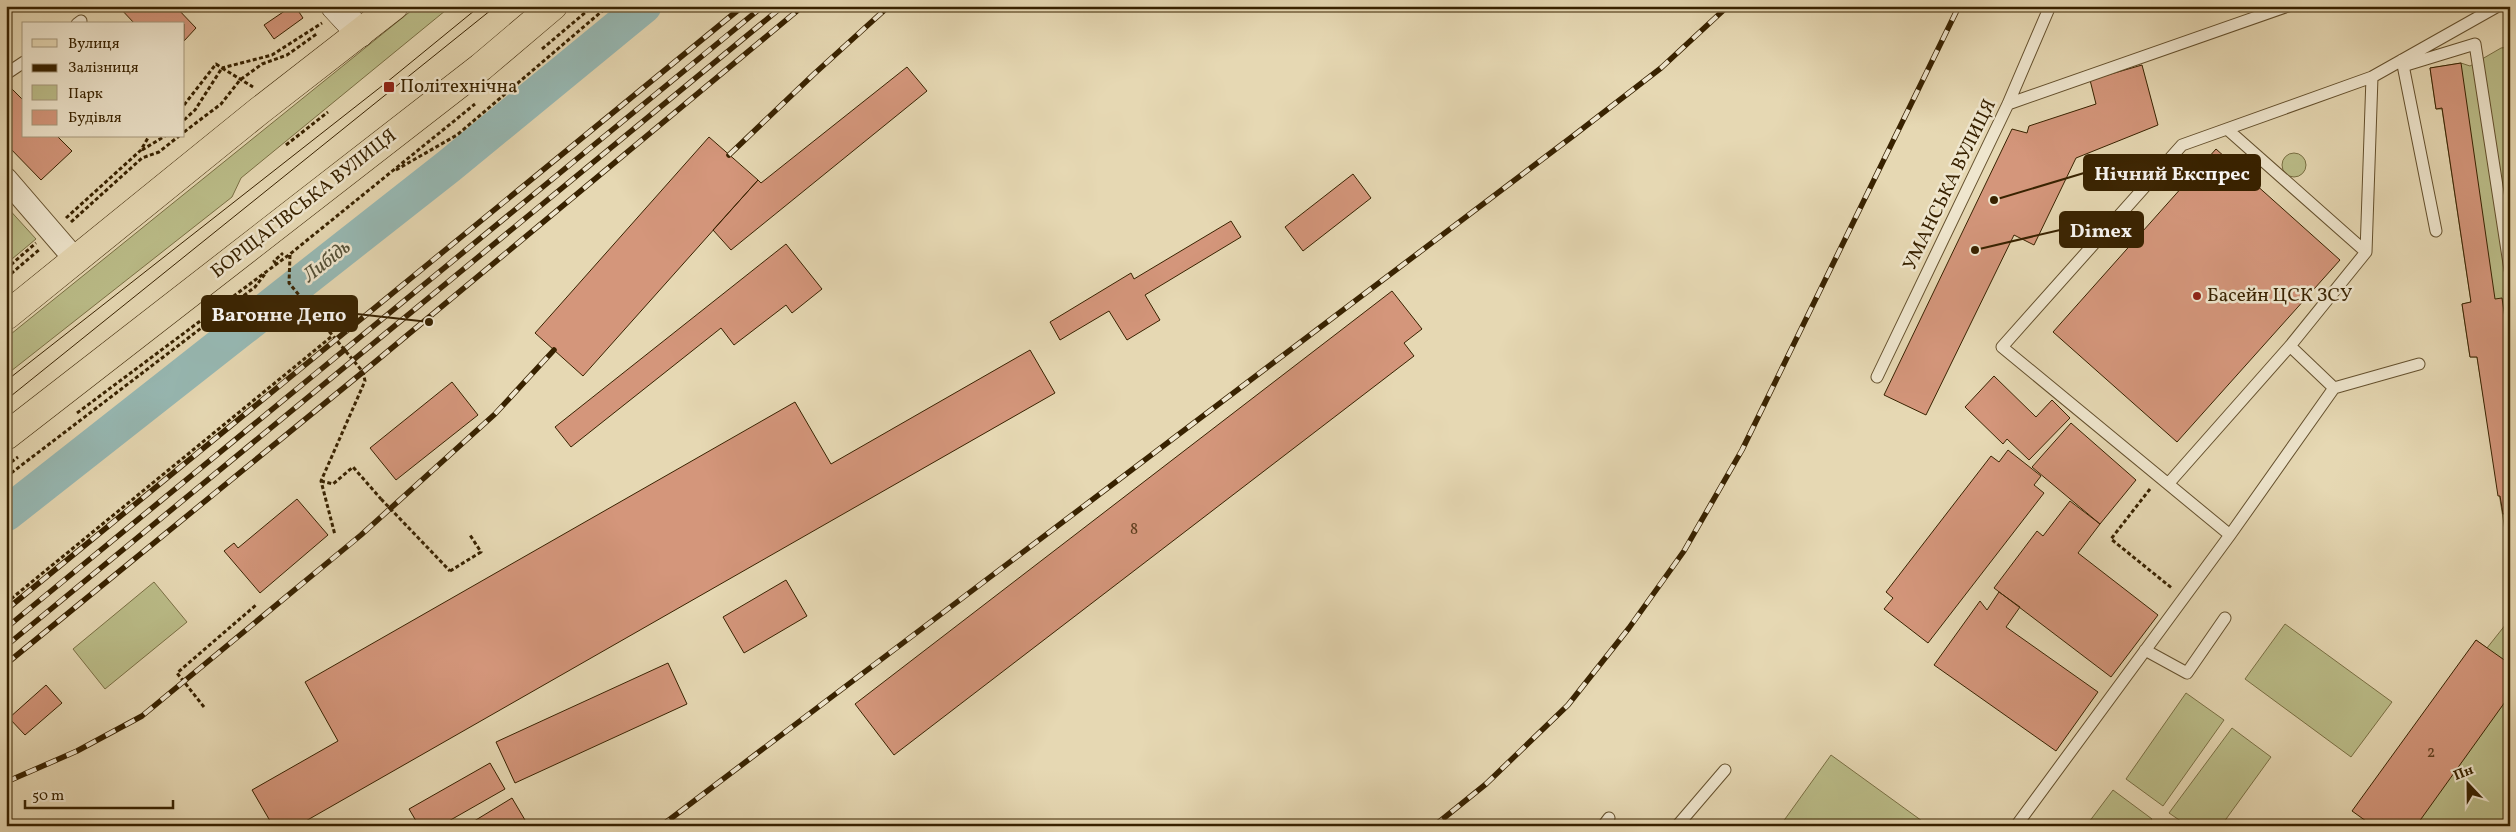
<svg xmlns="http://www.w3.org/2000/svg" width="2516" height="832" font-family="Vollkorn,serif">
  <rect width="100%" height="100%" fill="#e6d8b3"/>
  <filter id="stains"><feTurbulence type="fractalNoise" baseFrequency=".004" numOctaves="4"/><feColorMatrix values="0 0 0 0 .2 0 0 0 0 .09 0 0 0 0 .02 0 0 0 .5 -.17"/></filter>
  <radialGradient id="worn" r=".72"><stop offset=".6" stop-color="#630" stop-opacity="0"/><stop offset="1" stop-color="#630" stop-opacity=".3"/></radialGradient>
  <path fill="#bbbd89" stroke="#7a7044" d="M 417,6 L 451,6 L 241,178 L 232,197 L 6,375 L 6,338 Z
    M 2510,47 L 2510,561 L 2477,357 L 2470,357 L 2462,304 L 2471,302 L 2442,109 L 2436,109 L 2430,68 L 2461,63 L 2470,66 L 2501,48 Z
    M2282 165a12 12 0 1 1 24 0a12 12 0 1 1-24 0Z
    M 6,206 L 36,239 L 6,264 Z
    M 154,582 L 187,622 L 105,689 L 73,649 Z
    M 2510,619 L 2510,826 L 2373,826 L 2476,640 L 2487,648 Z
    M 2285,624 L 2392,702 L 2351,757 L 2245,679 Z
    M 2186,693 L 2224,720 L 2163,806 L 2126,779 Z
    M 2232,728 L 2271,757 L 2221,826 L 2188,826 L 2169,813 Z
    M 1831,755 L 1929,826 L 1780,826 Z
    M 2113,790 L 2152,819 L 2147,826 L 2086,826 Z"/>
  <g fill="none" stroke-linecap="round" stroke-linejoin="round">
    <path stroke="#97b9b4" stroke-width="35" d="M 6,514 L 449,166 L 644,6"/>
  </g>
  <path fill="#d4967b" stroke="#382200" d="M 118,6 L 175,6 L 196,28 L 184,41 L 184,24 L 135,24 Z
    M 292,6 L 295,6 L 303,18 L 274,39 L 264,25 Z
    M 2461,63 L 2495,299 L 2502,298 L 2510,352 L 2506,352 L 2510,378 L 2510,513 L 2503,514 L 2500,496 L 2498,496 L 2477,357 L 2470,357 L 2462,304 L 2471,302 L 2442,108 L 2436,109 L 2430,68 Z
    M 2142,65 L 2158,125 L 2076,158 L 2034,245 L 2014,235 L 1926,415 L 1884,395 L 2012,129 L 2027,133 L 2029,126 L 2096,104 L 2090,80 Z
    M 907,67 L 927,91 L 731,250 L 713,230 L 758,180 L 761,183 Z
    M 9,86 L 24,101 L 24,136 L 57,136 L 72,151 L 41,180 L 6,144 L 6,89 Z
    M 709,137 L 758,180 L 583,376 L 535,333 Z
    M 2216,149 L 2340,260 L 2177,442 L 2053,332 Z
    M 1353,174 L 1371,198 L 1303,251 L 1285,227 Z
    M 1231,221 L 1241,237 L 1145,295 L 1160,320 L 1127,340 L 1109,311 L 1060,340 L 1050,322 L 1131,273 L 1134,279 Z
    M 786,244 L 822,289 L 792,313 L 786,305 L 734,345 L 721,328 L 571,447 L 555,427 Z
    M 1392,291 L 1422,329 L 1404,343 L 1414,356 L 894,755 L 855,704 Z
    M 1030,350 L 1055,393 L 297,826 L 273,826 L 252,790 L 338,741 L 305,682 L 795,402 L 831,464 Z
    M 1994,376 L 2036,417 L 2052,400 L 2070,418 L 2029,460 L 2007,439 L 2003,444 L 1965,407 Z
    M 452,382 L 478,415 L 396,480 L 370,448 Z
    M 2071,423 L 2136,480 L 2100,524 L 2032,467 Z
    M 2008,450 L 2041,476 L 2034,485 L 2044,493 L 1928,643 L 1884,609 L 1893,598 L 1886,592 L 1991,456 L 1999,462 Z
    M 297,499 L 328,535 L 260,593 L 224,551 L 234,543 L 238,548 Z
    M 2070,501 L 2100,524 L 2078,553 L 2158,615 L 2111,677 L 1994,588 L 2037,531 L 2043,536 Z
    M 2510,537 L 2510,561 L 2506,538 Z
    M 786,580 L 807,616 L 744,653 L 723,617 Z
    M 1999,592 L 2020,607 L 2006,627 L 2098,692 L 2056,751 L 1934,665 L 1980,601 L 1987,610 Z
    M 2476,640 L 2510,664 L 2510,695 L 2416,826 L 2373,826 L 2352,811 Z
    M 668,663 L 687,704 L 515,783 L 496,742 Z
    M 46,685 L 62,703 L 25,735 L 9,718 Z
    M 490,763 L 505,789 L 440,826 L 419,826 L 409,809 Z
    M 512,798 L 525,820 L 517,826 L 466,826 Z"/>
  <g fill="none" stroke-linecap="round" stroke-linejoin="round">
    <g stroke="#64502d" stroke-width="13">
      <path id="lane" d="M 77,24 L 81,21
        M 2402,60 L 2436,231
        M 2403,66 L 2475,44 L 2510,270
        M 6,74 L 24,62
        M 2008,104 L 2288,6
        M 2227,129 L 2366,252
        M 2290,346 L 2334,388
        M 1877,377 L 2008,104 L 2050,6
        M 2168,484 L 2290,346 L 2366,252 L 2372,77
        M 2230,535 L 2002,347 L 2182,145 L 2372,77 L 2498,6
        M 2145,650 L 2187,673 L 2225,618
        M 1603,826 L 1609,818
        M 1677,826 L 1725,770
        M 2016,826 L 2230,535 L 2334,388 L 2419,364"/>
    </g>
    <g stroke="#64502d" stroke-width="24">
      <path id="street" d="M 6,179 L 75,259"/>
    </g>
    <g stroke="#382200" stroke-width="29">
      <path id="secondary" d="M 335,6 L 360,33"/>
    </g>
    <g stroke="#382200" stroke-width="29">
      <path id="primary" d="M 6,316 L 259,111 L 394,6
        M 6,436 L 481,67 L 553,6"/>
    </g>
    <path stroke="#382200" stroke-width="3" stroke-dasharray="4 2.5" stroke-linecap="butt" d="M 542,49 L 593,6
      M 184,105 L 216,64 L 222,68 L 272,55 L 322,23
      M 184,120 L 195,110 L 222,68 L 253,87
      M 184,132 L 221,104 L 240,80 L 262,64 L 287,55 L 318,33
      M 286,145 L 328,112
      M 142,150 L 165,136
      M 396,170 L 457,135 L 608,6
      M 66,218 L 141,150 L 149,136
      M 71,222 L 142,158 L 159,152 L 179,136
      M 290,255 L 289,283 L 363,372 L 365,381 L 321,481 L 335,535
      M 276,264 L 274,261 L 282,254 L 281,253
      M 6,269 L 36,243
      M 6,278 L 40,249
      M 77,413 L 290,254 L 475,104
      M 6,466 L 18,457
      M 6,477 L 255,287 L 265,274
      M 321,481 L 333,484 L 353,467 L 381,499
      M 2150,489 L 2111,539 L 2173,589
      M 450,571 L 481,552 L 470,535
      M 6,603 L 331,337
      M 204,707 L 177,673 L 256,605"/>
    <use href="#lane" stroke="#efe6ce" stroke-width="11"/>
    <use href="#street" stroke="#efe6ce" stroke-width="22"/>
    <use href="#secondary" stroke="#efe6ce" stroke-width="28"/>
    <use href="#primary" stroke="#e6d8b3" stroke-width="28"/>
    <path stroke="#382200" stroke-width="1" d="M 6,381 L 387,82 L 480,6
      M 6,400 L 496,6"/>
    <g stroke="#382200" stroke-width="5.5">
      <path id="rail" d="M 729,155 L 814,74 L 889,6
        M 6,610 L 743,6
        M 6,628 L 763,6
        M 6,646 L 783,6
        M 6,664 L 363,372 L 803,6
        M 6,782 L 77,751 L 142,716 L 361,535 L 495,414 L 554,350
        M 661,826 L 1573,136 L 1661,68 L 1728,6
        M 1434,826 L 1486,784 L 1568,705 L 1629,628 L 1684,551 L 1742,450 L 1959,6"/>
    </g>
    <use href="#rail" stroke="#efe6ce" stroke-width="4" stroke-dasharray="11" stroke-linecap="butt"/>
    <path stroke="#382200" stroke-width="3" stroke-dasharray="4 2.5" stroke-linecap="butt" d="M 381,499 L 450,571"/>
  </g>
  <g fill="#8f2418" stroke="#efe6ce" stroke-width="2">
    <rect x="383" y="81" width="12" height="12" rx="2.5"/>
    <circle cx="2197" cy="296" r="5"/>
  </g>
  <g text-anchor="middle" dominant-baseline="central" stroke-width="5" stroke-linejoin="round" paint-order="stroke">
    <g font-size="16" fill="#5f3f1f">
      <text x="1134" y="530">8</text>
      <text x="2431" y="753">2</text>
    </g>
    <g font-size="19" fill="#382200" stroke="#efe6ce" text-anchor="start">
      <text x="400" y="87">Політехнічна</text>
      <text x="2207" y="296">Басейн ЦСК ЗСУ</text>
    </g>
    <g font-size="19" fill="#382200" stroke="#efe6ce">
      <text transform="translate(1950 185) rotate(-64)">УМАНСЬКА ВУЛИЦЯ</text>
      <text transform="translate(304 204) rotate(-38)">БОРЩАГІВСЬКА ВУЛИЦЯ</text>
    </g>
    <g font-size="20" font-style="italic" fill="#544f36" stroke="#efe6ce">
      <text transform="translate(327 262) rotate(-38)">Либідь</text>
    </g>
  </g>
  <path fill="none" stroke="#382200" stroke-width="2" d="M1994 200L2084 173M1975 250L2060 230M429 322L357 314"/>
  <g fill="#382200" stroke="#efe6ce" stroke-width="2">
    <circle cx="1994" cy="200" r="5"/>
    <circle cx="1975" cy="250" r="5"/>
    <circle cx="429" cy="322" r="5"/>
  </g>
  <g fill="#382200" stroke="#382200" stroke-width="2">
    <rect x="2084" y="155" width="176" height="35" rx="5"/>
    <rect x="2060" y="212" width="83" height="35" rx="5"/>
    <rect x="202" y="296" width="155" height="35" rx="5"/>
  </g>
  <g font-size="20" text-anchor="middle" font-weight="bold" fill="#fff">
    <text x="2172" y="180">Нічний Експрес</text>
    <text x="2101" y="237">Dimex</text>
    <text x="279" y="321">Вагонне Депо</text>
  </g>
  <rect width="2516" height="832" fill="none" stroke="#e6d8b3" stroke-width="25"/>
  <rect x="8" y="8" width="2501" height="817" fill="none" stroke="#382200" stroke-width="2.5"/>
  <rect x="12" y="12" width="2491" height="807" fill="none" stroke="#382200"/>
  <rect x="22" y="22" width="162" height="115" fill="#efe6ce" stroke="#a6987c"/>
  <rect x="32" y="39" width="25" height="8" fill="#e6d8b3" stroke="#a6987c"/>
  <text x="68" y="48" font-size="15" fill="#382200">Вулиця</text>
  <rect x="32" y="64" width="25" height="8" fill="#382200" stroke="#a6987c"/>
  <text x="68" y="72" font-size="15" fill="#382200">Залізниця</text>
  <rect x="32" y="85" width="25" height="15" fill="#bbbd89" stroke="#a6987c"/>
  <text x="68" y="98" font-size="15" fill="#382200">Парк</text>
  <rect x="32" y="110" width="25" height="15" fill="#d4967b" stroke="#a6987c"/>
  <text x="68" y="122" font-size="15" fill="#382200">Будівля</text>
  <g transform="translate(2468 784) rotate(338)" stroke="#efe6ce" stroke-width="4" paint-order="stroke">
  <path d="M0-4L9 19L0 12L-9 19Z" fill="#382200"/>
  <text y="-8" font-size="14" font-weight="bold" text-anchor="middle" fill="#382200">Пн</text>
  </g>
  <path d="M25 800v8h148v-8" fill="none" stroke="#382200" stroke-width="2.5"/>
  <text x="32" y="800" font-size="15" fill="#382200" stroke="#efe6ce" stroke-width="4" paint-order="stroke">50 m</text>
  <rect width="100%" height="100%" filter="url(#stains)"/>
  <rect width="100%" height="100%" fill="url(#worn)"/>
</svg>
